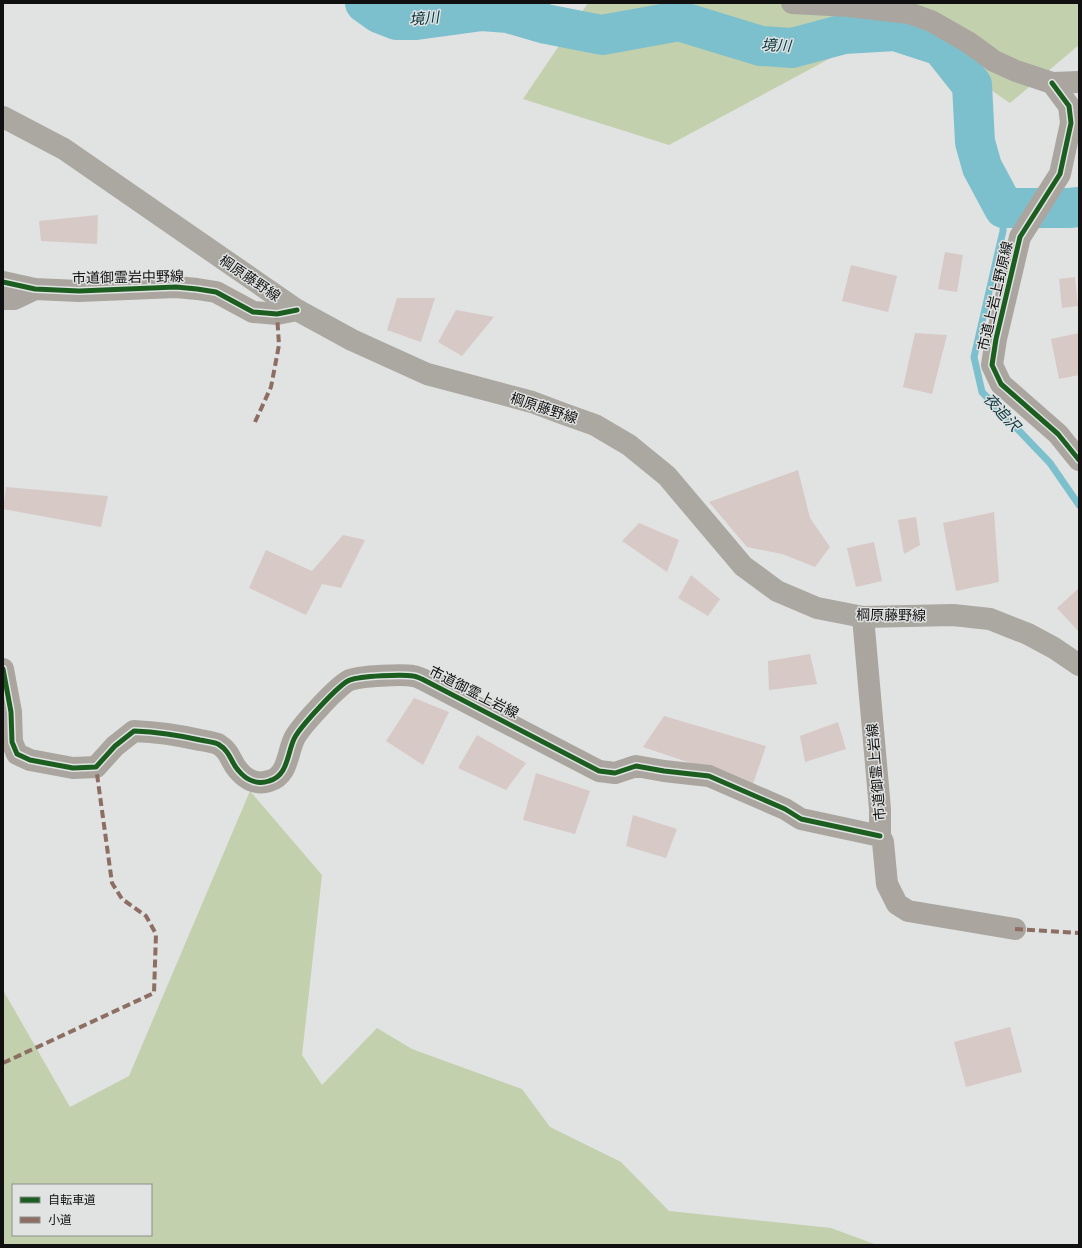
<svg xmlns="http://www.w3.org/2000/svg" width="1082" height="1248" font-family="'Libre Baskerville','Noto Sans JP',serif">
  <rect width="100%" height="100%" fill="#e1e2e2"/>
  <path fill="#c2d0ad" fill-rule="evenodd" d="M 588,3 L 1079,3 L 1079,45 L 1010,103 L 894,24 L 669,145 L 523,99 Z
    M 250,791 L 322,875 L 302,1055 L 322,1085 L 377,1028 L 412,1049 L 522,1089 L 550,1127 L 621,1162 L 669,1211 L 831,1228 L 877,1245 L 3,1245 L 3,990 L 70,1107 L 129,1076 ZM 13,1185 L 151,1185 L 151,1235 L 13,1235 Z"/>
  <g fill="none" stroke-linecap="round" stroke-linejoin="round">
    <path stroke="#7cc0ce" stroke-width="7" d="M 1004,208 L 1003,231 L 974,357 L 982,392 L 1050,463 L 1079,505"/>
    <path stroke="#7cc0ce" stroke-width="40" d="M 365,3 L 379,13 L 397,20 L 416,20 L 482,11 L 508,13 L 546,24 L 602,35 L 679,21 L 761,46 L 792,48 L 844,34 L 895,31 L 941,46 L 972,85 L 975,142 L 982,167 L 1004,208 L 1069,208 L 1079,207"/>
  </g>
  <path fill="#d7c9c6" d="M 98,215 L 97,244 L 41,241 L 39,221 Z
    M 945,252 L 963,255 L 957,292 L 938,289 Z
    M 851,265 L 897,276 L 888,312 L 842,301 Z
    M 1075,277 L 1078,306 L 1062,308 L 1059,279 Z
    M 397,298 L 435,298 L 421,342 L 387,330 Z
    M 456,310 L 494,317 L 462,356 L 438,342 Z
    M 915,333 L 947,335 L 932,394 L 903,387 Z
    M 1079,333 L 1079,375 L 1059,379 L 1051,339 Z
    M 798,470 L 810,518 L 830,547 L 815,567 L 782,554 L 747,547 L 709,502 Z
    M 6,487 L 108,496 L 101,527 L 3,509 Z
    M 994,512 L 999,582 L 956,591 L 943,523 Z
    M 916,517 L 920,545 L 904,554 L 898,520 Z
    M 639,523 L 679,540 L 667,572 L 622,541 Z
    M 343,535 L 365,540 L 341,588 L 322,584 L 306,615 L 249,588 L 266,550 L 312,571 Z
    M 874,542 L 882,581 L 856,587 L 847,548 Z
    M 691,575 L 720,599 L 708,616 L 678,598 Z
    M 1079,588 L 1079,630 L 1078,631 L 1057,608 Z
    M 810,654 L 817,684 L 769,690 L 768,661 Z
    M 414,698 L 449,712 L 423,765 L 386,741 Z
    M 664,716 L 766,746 L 753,784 L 643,747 Z
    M 838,722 L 846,749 L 805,762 L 800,736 Z
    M 477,735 L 526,763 L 506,790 L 458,768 Z
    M 536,773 L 590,791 L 575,834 L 523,820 Z
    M 633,815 L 677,829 L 666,858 L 626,846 Z
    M 1010,1027 L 1022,1072 L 966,1087 L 954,1042 Z"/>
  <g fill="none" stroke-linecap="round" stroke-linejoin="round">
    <path stroke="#aaa69f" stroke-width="22" d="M 792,3 L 849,6 L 909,13 L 931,21 L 968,42 L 994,61 L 1016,71 L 1052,83 L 1079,82
      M 1052,83 L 1069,106 L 1071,123 L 1060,174 L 1020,237 L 996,339 L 992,365 L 1001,384 L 1058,434 L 1079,460
      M 3,282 L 35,289 L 79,291 L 176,287 L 197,289 L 216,292 L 253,312 L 277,314 L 297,310
      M 3,299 L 14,299 L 35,289
      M 863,617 L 880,809 L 880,836 L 883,842 L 887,884 L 897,904 L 908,911 L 1015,929
      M 3,669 L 11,712 L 12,742 L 17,754 L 30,760 L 73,768 L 96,767 L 115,746 L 134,731 C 157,732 178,735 200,740 C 205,741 213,742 218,744 C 231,752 230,761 238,770 C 246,780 257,785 269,781 C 288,776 287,754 294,739 C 299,728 340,683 350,680 C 360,676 403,674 413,676 C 416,676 419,678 422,679 L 599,771 L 615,773 L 636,766 L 664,771 L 709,776 L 785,809 L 801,819 L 880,836"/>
    <path stroke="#aba7a1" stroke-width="22" d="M 3,117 L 64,149 L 297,310 L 352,340 L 427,374 L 532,402 L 564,414 L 595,425 L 629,445 L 667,476 L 743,566 L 777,591 L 817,608 L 863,617 L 953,615 L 990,619 L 1028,634 L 1054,648 L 1079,665"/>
    <path stroke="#8d6e63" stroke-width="4" stroke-dasharray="8 4" stroke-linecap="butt" d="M 255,422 L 271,387 L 279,345 L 277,314
      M 1015,929 L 1079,933
      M 3,1063 L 154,993 L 156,934 L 146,916 L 122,899 L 112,883 L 96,767"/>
    <g stroke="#e1e2e2" stroke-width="8">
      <path id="cycleway" d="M 1052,83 L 1069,106 L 1071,123 L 1060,174 L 1020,237 L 996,339 L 992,365 L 1001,384 L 1058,434 L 1079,460
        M 3,282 L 35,289 L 79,291 L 176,287 L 197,289 L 216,292 L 253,312 L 277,314 L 297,310
        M 3,669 L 11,712 L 12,742 L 17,754 L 30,760 L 73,768 L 96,767 L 115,746 L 134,731 C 157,732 178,735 200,740 C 205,741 213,742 218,744 C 231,752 230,761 238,770 C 246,780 257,785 269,781 C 288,776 287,754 294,739 C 299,728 340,683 350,680 C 360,676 403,674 413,676 C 416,676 419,678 422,679 L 599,771 L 615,773 L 636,766 L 664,771 L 709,776 L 785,809 L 801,819 L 880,836"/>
    </g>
    <use href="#cycleway" stroke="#1b5e20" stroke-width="5"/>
  </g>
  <g text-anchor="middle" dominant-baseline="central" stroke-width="3" stroke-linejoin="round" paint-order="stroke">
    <g font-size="14" fill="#101010" stroke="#e1e2e2">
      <text transform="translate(128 277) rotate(-1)">市道御霊岩中野線</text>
      <text transform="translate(250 278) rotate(34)">棡原藤野線</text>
      <text transform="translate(995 296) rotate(-77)">市道上岩上野原線</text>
      <text transform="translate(544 408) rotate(18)">棡原藤野線</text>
      <text transform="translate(891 615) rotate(1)">棡原藤野線</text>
      <text transform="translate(474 692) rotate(27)">市道御霊上岩線</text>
      <text transform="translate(876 772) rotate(-95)">市道御霊上岩線</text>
    </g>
    <g font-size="15" font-style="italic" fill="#03333c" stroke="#e1e2e2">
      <text transform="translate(424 18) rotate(-5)">境川</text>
      <text transform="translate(776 45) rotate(3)">境川</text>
      <text transform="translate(1002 412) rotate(47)">夜追沢</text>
    </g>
  </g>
  <rect width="1082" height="1248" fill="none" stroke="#101010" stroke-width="8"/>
  <rect x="12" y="1184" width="140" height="52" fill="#e1e2e2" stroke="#8d8e8e"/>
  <rect x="20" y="1197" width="20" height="6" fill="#1b5e20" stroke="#8d8e8e"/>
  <text x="48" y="1204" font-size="12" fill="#101010">自転車道</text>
  <rect x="20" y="1217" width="20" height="6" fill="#8d6e63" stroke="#8d8e8e"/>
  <text x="48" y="1224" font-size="12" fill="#101010">小道</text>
</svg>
